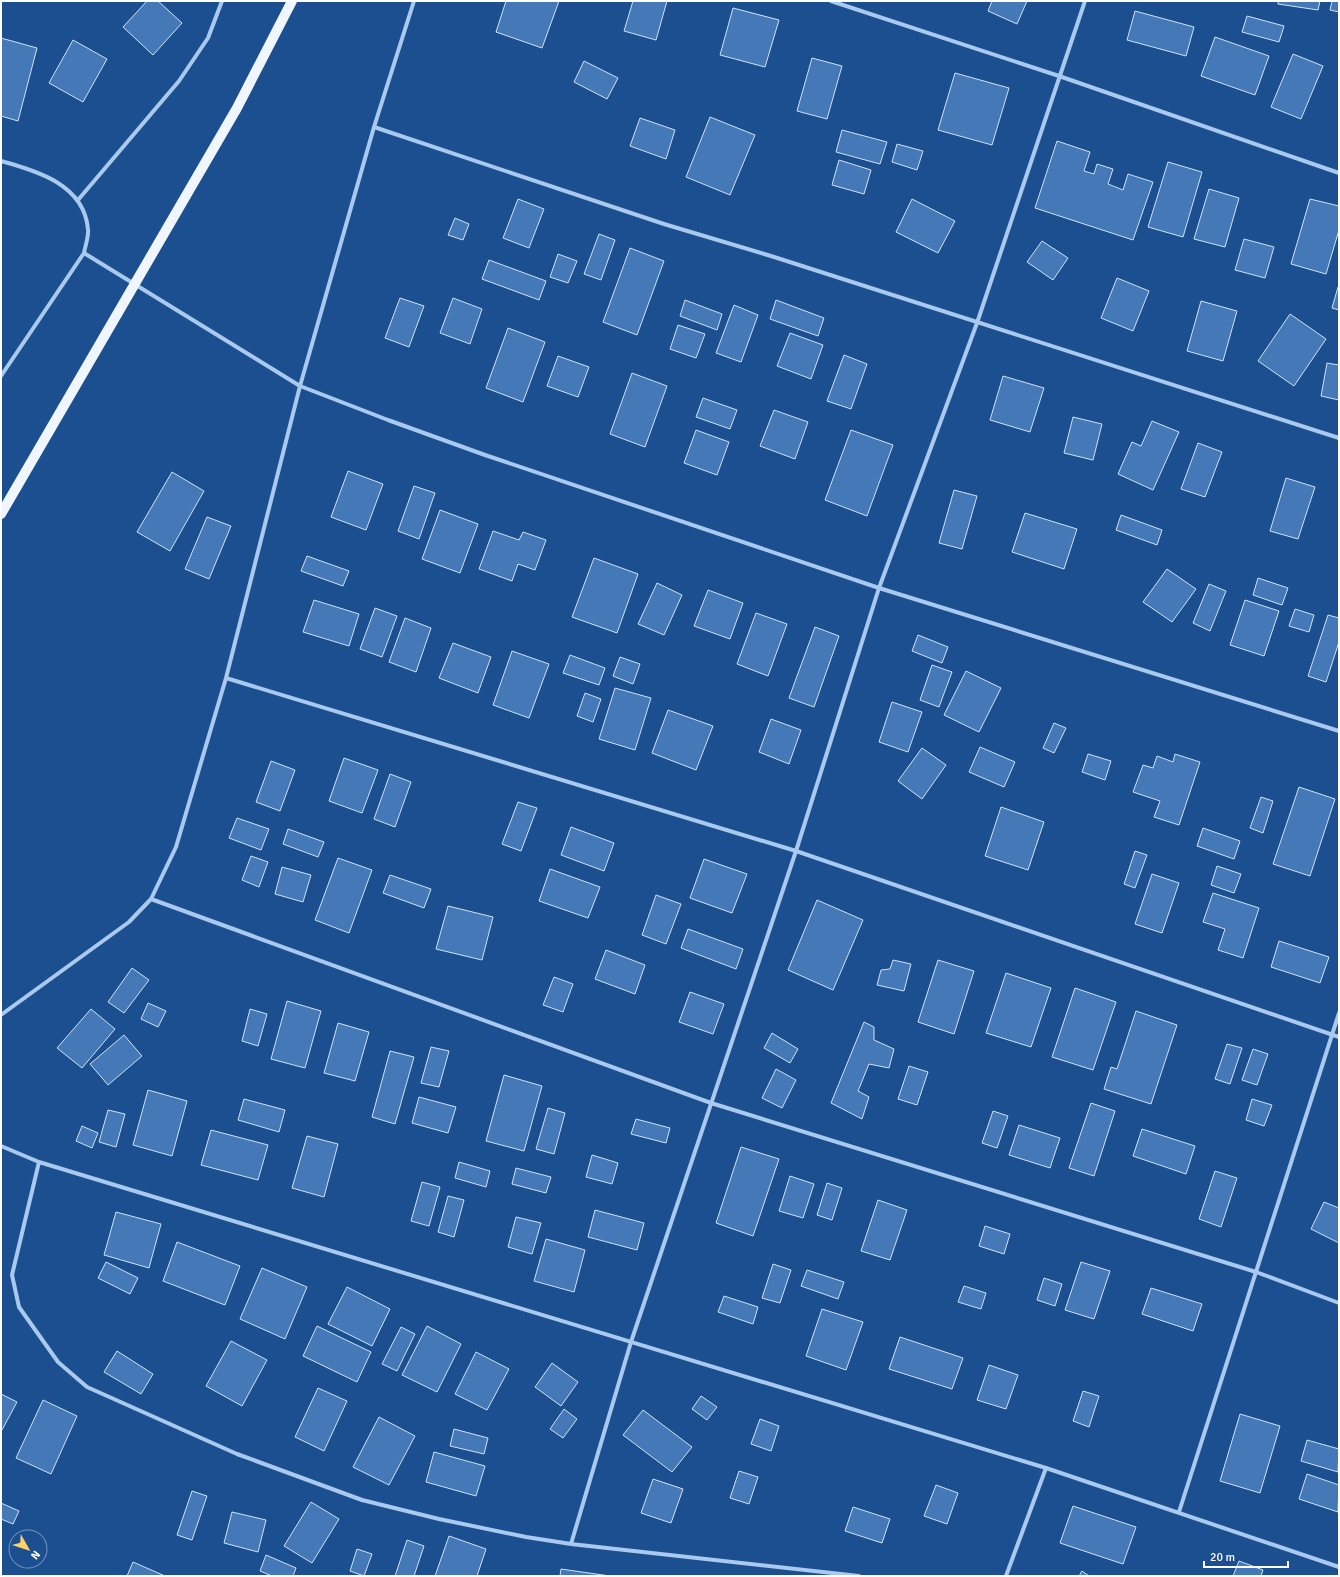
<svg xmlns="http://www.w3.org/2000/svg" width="1340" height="1577" font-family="Signika,sans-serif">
  <rect width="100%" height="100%" fill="#1b4f8f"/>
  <path fill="#4478b7" stroke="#cfe3fa" d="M 147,1 L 158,1 L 182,23 L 153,55 L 123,27 Z
    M 506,1 L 559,1 L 542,48 L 496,32 Z
    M 633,1 L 667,1 L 656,40 L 624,31 Z
    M 992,1 L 1027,1 L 1017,24 L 988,11 Z
    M 1278,1 L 1320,1 L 1318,10 L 1278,4 Z
    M 1332,1 L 1339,1 L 1339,12 L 1330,10 Z
    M 733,8 L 779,20 L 765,67 L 720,55 Z
    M 1135,11 L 1194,27 L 1186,56 L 1127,40 Z
    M 1247,16 L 1284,26 L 1279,42 L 1242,32 Z
    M 1215,37 L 1269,56 L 1255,95 L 1201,76 Z
    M 1,38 L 37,48 L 18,121 L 1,116 Z
    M 73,40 L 107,59 L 83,102 L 49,83 Z
    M 1293,54 L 1323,66 L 1301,119 L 1271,107 Z
    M 812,58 L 842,66 L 827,119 L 797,111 Z
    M 584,61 L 618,78 L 607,99 L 574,82 Z
    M 955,73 L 1009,88 L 992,145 L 938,130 Z
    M 710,117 L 755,135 L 730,195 L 686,177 Z
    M 640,118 L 675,130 L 666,159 L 630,146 Z
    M 842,130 L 887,142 L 880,164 L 836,152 Z
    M 1057,141 L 1090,152 L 1084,171 L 1094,174 L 1097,164 L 1113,169 L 1108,184 L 1123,190 L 1128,174 L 1153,182 L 1133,240 L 1035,208 Z
    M 897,144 L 923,151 L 917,170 L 892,162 Z
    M 839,160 L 871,170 L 864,194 L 832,185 Z
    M 1168,162 L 1202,172 L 1183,237 L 1148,227 Z
    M 1209,189 L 1239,198 L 1225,247 L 1194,239 Z
    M 518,199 L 544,209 L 529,248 L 503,238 Z
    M 912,199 L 955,221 L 938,253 L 896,232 Z
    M 1310,199 L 1339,206 L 1339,230 L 1326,274 L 1291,264 Z
    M 455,218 L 469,224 L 463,240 L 448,235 Z
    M 599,234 L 615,240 L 601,280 L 584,274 Z
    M 1244,239 L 1274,247 L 1265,278 L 1235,270 Z
    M 1042,241 L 1068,258 L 1053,280 L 1027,262 Z
    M 630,248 L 664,261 L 637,335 L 603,322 Z
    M 558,254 L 577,261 L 568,283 L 550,277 Z
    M 489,260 L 546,281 L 539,300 L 482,279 Z
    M 1117,278 L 1149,291 L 1133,331 L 1101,318 Z
    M 1338,287 L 1339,287 L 1339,310 L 1332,308 Z
    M 400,298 L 424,306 L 409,347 L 385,338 Z
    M 453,298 L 482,309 L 470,344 L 440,333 Z
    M 685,300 L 722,314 L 717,330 L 680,316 Z
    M 776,300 L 824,318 L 818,336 L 770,319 Z
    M 1201,301 L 1237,311 L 1223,361 L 1187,351 Z
    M 734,305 L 758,315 L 741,362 L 716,353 Z
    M 1290,314 L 1326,339 L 1294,386 L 1258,361 Z
    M 678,325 L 705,334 L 696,358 L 670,349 Z
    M 508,328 L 545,342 L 523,402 L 486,388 Z
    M 790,333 L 823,345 L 811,379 L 777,366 Z
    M 844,355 L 867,364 L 851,409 L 827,401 Z
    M 558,356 L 589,367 L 578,397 L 547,386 Z
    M 1327,363 L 1339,365 L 1339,400 L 1321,396 Z
    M 632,373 L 667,386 L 645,447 L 610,434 Z
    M 1003,376 L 1044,388 L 1030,432 L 990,420 Z
    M 703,398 L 737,410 L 730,429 L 696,417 Z
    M 774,410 L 808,422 L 795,459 L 760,446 Z
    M 1073,417 L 1102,424 L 1093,460 L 1064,453 Z
    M 1152,421 L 1179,432 L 1153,490 L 1118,474 L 1132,442 L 1141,446 Z
    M 696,430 L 729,442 L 717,475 L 684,463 Z
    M 851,430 L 893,445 L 867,516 L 825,500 Z
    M 1198,443 L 1222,452 L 1205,497 L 1181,489 Z
    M 348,471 L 383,484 L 366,530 L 331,517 Z
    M 172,472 L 204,491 L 170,551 L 137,532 Z
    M 1286,478 L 1315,487 L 1298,539 L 1270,531 Z
    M 414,486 L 435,493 L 419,539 L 398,531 Z
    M 954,490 L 977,496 L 962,549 L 939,543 Z
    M 440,510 L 478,524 L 460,573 L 422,559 Z
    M 1025,513 L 1077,529 L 1064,569 L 1012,552 Z
    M 1121,515 L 1162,530 L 1157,545 L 1116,530 Z
    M 207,517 L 231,526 L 209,579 L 185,569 Z
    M 493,531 L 519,540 L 523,532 L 546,540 L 535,570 L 518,564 L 512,581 L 479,569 Z
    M 307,556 L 349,571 L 343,586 L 301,571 Z
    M 594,558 L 638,574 L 617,633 L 572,617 Z
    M 1167,569 L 1196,589 L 1172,622 L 1143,602 Z
    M 1258,578 L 1288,588 L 1282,605 L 1253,595 Z
    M 657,583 L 682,595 L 664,635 L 638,624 Z
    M 1209,584 L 1226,591 L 1210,631 L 1193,623 Z
    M 708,590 L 743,603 L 730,639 L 694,626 Z
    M 314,600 L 359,614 L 349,646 L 303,632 Z
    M 1245,600 L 1279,611 L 1264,656 L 1230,645 Z
    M 375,608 L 397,616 L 382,657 L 360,649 Z
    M 1295,609 L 1314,615 L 1309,632 L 1289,626 Z
    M 756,613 L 787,624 L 768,676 L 737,664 Z
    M 1328,615 L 1339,618 L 1339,642 L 1326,682 L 1308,676 Z
    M 405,618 L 431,628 L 416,672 L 389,662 Z
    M 815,627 L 839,636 L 814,707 L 789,698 Z
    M 918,635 L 948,647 L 942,663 L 912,651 Z
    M 453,643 L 491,657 L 478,693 L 439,678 Z
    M 512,651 L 549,664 L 529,718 L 493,705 Z
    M 570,655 L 605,668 L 599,685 L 563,673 Z
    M 620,657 L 640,664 L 633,684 L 613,676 Z
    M 932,665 L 952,672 L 939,707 L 920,700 Z
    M 966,671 L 1001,688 L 979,732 L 944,715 Z
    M 615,688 L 651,698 L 635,750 L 599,739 Z
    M 585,693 L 601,699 L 593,722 L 577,716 Z
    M 892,702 L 922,712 L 908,752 L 879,742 Z
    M 668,710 L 713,726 L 696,770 L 652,753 Z
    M 771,719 L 801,730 L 789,764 L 759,752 Z
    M 1054,723 L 1066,728 L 1054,753 L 1043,748 Z
    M 980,747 L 1015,762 L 1004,787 L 969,772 Z
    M 922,748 L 946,765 L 922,799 L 898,781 Z
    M 1088,754 L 1111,761 L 1105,780 L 1082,772 Z
    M 1175,754 L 1200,762 L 1179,825 L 1154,817 L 1160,801 L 1133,792 L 1143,765 L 1153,768 L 1157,756 L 1173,762 Z
    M 344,758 L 378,770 L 362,813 L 329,801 Z
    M 271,761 L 295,770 L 280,811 L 256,802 Z
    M 390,774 L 411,782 L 395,827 L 374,819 Z
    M 1299,787 L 1335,799 L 1310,876 L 1273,864 Z
    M 1261,797 L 1273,801 L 1263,833 L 1250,828 Z
    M 518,802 L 537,808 L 521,851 L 502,844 Z
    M 1001,807 L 1044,822 L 1028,870 L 985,856 Z
    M 237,818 L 269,829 L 261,850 L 229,838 Z
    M 571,827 L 614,843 L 604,871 L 561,855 Z
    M 1203,828 L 1240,841 L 1234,859 L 1197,846 Z
    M 288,829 L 324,842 L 318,857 L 283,844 Z
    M 1135,851 L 1147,855 L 1135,888 L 1124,884 Z
    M 251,856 L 268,862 L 259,887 L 242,880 Z
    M 338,858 L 372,870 L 349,933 L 315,920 Z
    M 704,859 L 747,874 L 732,913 L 690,898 Z
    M 1217,866 L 1241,874 L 1234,893 L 1211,885 Z
    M 282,867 L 311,875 L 303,902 L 275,894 Z
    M 550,869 L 600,887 L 588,918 L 539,901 Z
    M 1152,874 L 1179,883 L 1162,933 L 1135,924 Z
    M 390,875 L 431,889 L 424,908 L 383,893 Z
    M 1213,893 L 1259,908 L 1243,958 L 1218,950 L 1225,929 L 1203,922 Z
    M 656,895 L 681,904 L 666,944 L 642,935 Z
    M 817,900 L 863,920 L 833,990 L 788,970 Z
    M 448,906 L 493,917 L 482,960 L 436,949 Z
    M 688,929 L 743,949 L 736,969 L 681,948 Z
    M 1279,941 L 1329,957 L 1320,983 L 1271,967 Z
    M 606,950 L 645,965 L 635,994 L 595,979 Z
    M 893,960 L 911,964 L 904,991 L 877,985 L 881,970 L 890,969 Z
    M 938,960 L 974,971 L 954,1034 L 918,1022 Z
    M 132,968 L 149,980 L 124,1013 L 108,1002 Z
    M 1006,973 L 1051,988 L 1031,1047 L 986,1033 Z
    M 554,977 L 573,984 L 563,1012 L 543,1005 Z
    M 1075,988 L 1116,1002 L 1093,1070 L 1052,1057 Z
    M 690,992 L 724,1004 L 713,1034 L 679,1022 Z
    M 287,1001 L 321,1011 L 305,1068 L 271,1059 Z
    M 148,1003 L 166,1011 L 158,1027 L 141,1019 Z
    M 91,1009 L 115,1029 L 82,1068 L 57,1048 Z
    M 250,1009 L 267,1014 L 258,1046 L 242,1041 Z
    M 1136,1011 L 1177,1025 L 1151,1104 L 1104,1089 L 1111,1067 L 1117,1069 Z
    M 864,1022 L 874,1027 L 874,1040 L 894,1049 L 889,1068 L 869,1064 L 858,1091 L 869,1097 L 862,1119 L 831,1103 Z
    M 338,1023 L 369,1032 L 355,1081 L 324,1073 Z
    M 772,1033 L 798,1049 L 790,1063 L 764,1048 Z
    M 124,1035 L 142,1056 L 108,1085 L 90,1064 Z
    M 1227,1044 L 1242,1048 L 1230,1084 L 1215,1079 Z
    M 431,1047 L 449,1051 L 439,1087 L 421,1083 Z
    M 1253,1049 L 1268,1054 L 1257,1085 L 1242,1080 Z
    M 390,1051 L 414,1057 L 395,1124 L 372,1117 Z
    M 909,1066 L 928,1072 L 917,1105 L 898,1099 Z
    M 776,1069 L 796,1080 L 782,1108 L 762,1098 Z
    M 504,1075 L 542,1086 L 524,1151 L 486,1141 Z
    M 148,1090 L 187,1101 L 172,1156 L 133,1145 Z
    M 419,1097 L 456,1107 L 448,1133 L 412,1123 Z
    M 244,1099 L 285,1110 L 279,1132 L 238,1120 Z
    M 1252,1099 L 1272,1105 L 1264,1126 L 1246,1120 Z
    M 1091,1103 L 1115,1111 L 1094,1176 L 1069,1168 Z
    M 548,1108 L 565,1113 L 554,1154 L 536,1149 Z
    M 108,1110 L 125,1114 L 116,1147 L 99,1142 Z
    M 993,1111 L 1008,1116 L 997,1148 L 982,1143 Z
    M 636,1119 L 670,1128 L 666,1143 L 631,1134 Z
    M 1019,1125 L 1060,1138 L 1050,1168 L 1009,1155 Z
    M 82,1126 L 98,1133 L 92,1148 L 76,1141 Z
    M 1142,1129 L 1195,1146 L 1186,1174 L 1133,1156 Z
    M 211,1130 L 268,1145 L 258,1180 L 201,1165 Z
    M 307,1136 L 338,1144 L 324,1197 L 292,1188 Z
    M 741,1147 L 779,1159 L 753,1236 L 716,1223 Z
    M 592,1155 L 618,1163 L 612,1184 L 586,1177 Z
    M 459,1162 L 490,1171 L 486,1187 L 455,1178 Z
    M 516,1168 L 551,1177 L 546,1193 L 512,1184 Z
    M 1215,1171 L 1237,1178 L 1221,1227 L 1199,1219 Z
    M 790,1176 L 814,1184 L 803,1218 L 779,1211 Z
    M 422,1182 L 440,1187 L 429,1226 L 411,1221 Z
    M 827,1183 L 842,1188 L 832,1220 L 817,1215 Z
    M 448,1196 L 464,1200 L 454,1237 L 438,1232 Z
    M 878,1200 L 907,1210 L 890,1260 L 861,1251 Z
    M 1324,1202 L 1339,1208 L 1339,1243 L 1311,1229 Z
    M 595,1210 L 644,1223 L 637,1250 L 588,1237 Z
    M 116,1212 L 161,1224 L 149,1268 L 104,1255 Z
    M 516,1217 L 541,1223 L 532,1254 L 508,1247 Z
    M 985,1226 L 1010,1234 L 1004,1254 L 979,1246 Z
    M 546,1239 L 585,1250 L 574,1292 L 534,1281 Z
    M 177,1242 L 240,1266 L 225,1305 L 163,1281 Z
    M 106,1262 L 138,1278 L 130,1294 L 98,1278 Z
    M 1081,1262 L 1110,1271 L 1094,1319 L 1065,1310 Z
    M 773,1264 L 791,1270 L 780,1303 L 762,1298 Z
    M 262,1268 L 307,1287 L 285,1339 L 240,1319 Z
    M 807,1270 L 844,1282 L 838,1299 L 801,1286 Z
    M 1044,1278 L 1062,1284 L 1055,1306 L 1037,1300 Z
    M 964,1286 L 986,1293 L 981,1309 L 958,1302 Z
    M 347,1287 L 390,1309 L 372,1346 L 328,1324 Z
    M 1151,1288 L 1202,1304 L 1193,1331 L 1142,1314 Z
    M 724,1296 L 758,1307 L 753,1324 L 718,1312 Z
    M 822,1309 L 863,1322 L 846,1370 L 806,1356 Z
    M 317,1326 L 371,1352 L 357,1382 L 303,1356 Z
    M 427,1326 L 461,1344 L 437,1392 L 402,1375 Z
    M 401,1327 L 415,1334 L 397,1371 L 382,1364 Z
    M 900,1337 L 963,1358 L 952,1389 L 889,1369 Z
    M 231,1341 L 267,1360 L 242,1406 L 206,1386 Z
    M 117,1351 L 153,1374 L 141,1394 L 104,1372 Z
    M 476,1352 L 509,1369 L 487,1410 L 455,1394 Z
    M 552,1363 L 578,1382 L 561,1406 L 535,1387 Z
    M 989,1365 L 1018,1375 L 1006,1409 L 977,1400 Z
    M 318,1388 L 347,1401 L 324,1451 L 295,1437 Z
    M 1083,1391 L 1099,1396 L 1089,1427 L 1073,1421 Z
    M 1,1394 L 17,1402 L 2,1430 L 1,1429 Z
    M 701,1396 L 717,1407 L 707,1420 L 692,1409 Z
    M 43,1400 L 77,1416 L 51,1474 L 16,1458 Z
    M 564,1409 L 577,1419 L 563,1438 L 550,1429 Z
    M 643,1410 L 692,1447 L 672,1472 L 623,1435 Z
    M 1240,1414 L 1280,1426 L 1260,1493 L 1220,1481 Z
    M 379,1417 L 415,1436 L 389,1485 L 353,1467 Z
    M 760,1419 L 779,1426 L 771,1451 L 751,1444 Z
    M 454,1429 L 488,1438 L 484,1454 L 450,1446 Z
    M 1307,1440 L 1339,1449 L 1338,1472 L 1301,1461 Z
    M 434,1452 L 485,1466 L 476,1496 L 426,1482 Z
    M 739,1471 L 758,1477 L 749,1504 L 730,1498 Z
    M 1307,1474 L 1339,1485 L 1338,1512 L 1299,1499 Z
    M 653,1479 L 683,1489 L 671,1523 L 641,1513 Z
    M 936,1485 L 958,1493 L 947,1524 L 924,1516 Z
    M 192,1491 L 207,1496 L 192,1540 L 177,1535 Z
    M 311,1502 L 339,1519 L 312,1563 L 284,1546 Z
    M 1,1503 L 19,1511 L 13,1524 L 1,1519 Z
    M 1073,1506 L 1136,1527 L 1123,1564 L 1060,1543 Z
    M 853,1507 L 890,1519 L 882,1543 L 845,1531 Z
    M 232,1512 L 266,1520 L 258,1552 L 224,1543 Z
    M 449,1536 L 486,1549 L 477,1576 L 435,1576 Z
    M 407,1540 L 424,1546 L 414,1576 L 395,1576 Z
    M 357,1549 L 372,1554 L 364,1576 L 350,1571 Z
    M 266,1555 L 296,1568 L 293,1576 L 272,1576 L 260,1571 Z
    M 1239,1561 L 1263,1570 L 1261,1576 L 1233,1576 Z
    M 133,1562 L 165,1576 L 127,1576 Z
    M 561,1569 L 610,1576 L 560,1576 Z
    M 1082,1571 L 1089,1576 L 1079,1576 Z"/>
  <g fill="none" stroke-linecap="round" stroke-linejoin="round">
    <path stroke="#a9c9ee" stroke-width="4" d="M 831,1 L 1059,76 L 1339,173
      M 374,127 L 664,224 L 771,256 L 1339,438
      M 1,161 C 38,171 84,185 88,229 C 89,237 85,246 84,253 L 1,376
      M 78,200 L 179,81 L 208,38 L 222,1
      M 84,253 L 300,386 L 388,420 L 485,455 L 879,588 L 1339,731
      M 226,678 L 796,851 L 1339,1037
      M 151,899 L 711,1103 L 1256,1272 L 1339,1303
      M 1,1015 L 129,922 L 151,899 L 176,847 L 226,678 L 300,386 L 374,127 L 414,1
      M 1,1146 L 39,1162 L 1046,1468 L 1339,1567
      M 39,1162 L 12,1275 L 19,1307 L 58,1362 L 87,1387 L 237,1454 L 362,1500 L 439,1519 L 526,1537 L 571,1544 L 859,1576
      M 1179,1512 L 1339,1013
      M 571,1544 L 631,1342 L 796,851 L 879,588 L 977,323 L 1085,1
      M 1006,1576 L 1046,1468"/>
    <path stroke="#f0f6ff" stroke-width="10" d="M 1,514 L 237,108 L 292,1"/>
  </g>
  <rect width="1340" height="1577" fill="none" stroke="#ffffff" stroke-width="4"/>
  <g transform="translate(28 1549) rotate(129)"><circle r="19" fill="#1b4f8f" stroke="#7695bc"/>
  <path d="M0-3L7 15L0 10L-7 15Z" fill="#ffd166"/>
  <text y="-6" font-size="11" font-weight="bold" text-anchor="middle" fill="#ffffff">N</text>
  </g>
  <path d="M1204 1561v6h84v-6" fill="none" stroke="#ffffff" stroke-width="2"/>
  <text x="1210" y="1561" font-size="12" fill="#ffffff" stroke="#1b4f8f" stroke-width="3" paint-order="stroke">20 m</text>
</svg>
